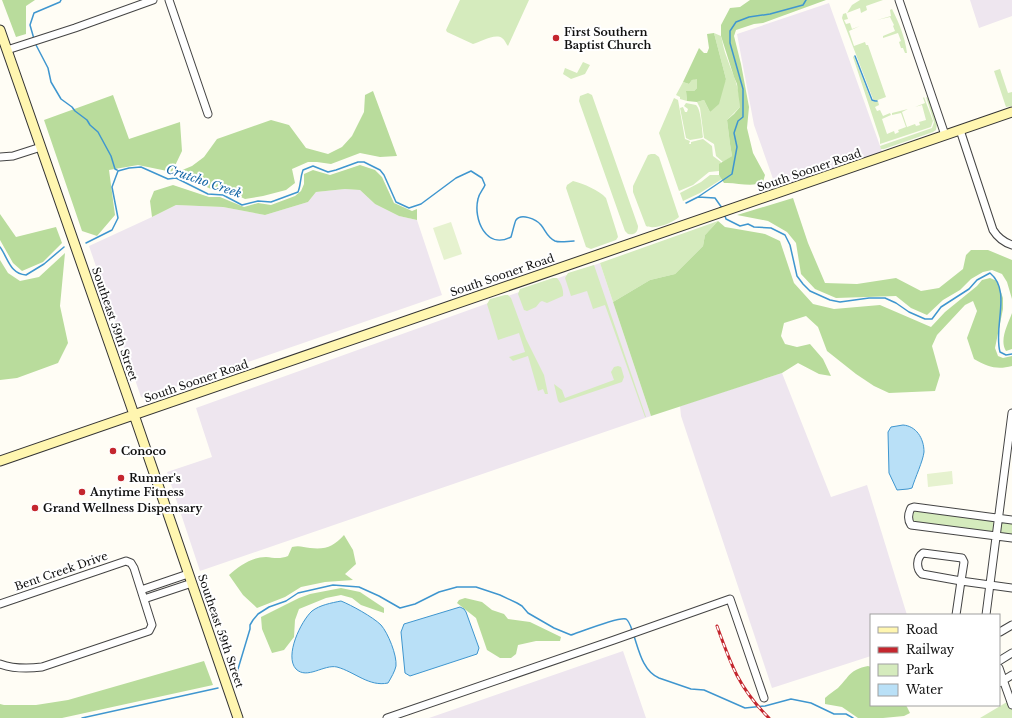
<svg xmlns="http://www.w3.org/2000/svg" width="1012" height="718" font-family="'Libre Baskerville',serif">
  <rect width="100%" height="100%" fill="#fffdf5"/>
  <path fill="#eee6ef" d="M 970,0 L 1012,0 L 1012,16 L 979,28 Z
    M 829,3 L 884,157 L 778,193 L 754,125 L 737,34 Z
    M 345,189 L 360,190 L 375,204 L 399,216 L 417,220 L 442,295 L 144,398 L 141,397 L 89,246 L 152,217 L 176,205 L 223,207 L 265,215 L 308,202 L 316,192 Z
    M 600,263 L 651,416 L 200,571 L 167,472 L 212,457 L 196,408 Z
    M 782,373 L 831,497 L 867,485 L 907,615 L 871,615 L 871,656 L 772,688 L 681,416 L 680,406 Z
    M 623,651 L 646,718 L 429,718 Z"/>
  <path fill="#d5ebbd" d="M 460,0 L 529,0 L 508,46 C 506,44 505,40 502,38 C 495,33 480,42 473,44 L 447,32 L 446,30 Z
    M 860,0 L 883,0 L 866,6 L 867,10 L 861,13 L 860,8 L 847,13 L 852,5 Z
    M 892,9 C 899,23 905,37 907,53 L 905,53 L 903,48 L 901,48 L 899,42 L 901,41 L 898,33 L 883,38 L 883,36 L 895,31 L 893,26 L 894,25 L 890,17 L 877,20 L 891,16 L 890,10 Z
    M 846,13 L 848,19 L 844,20 L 846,24 L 850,23 L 852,29 L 860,26 L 849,31 L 854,46 L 865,42 L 866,45 L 868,45 L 886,97 L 875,101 L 873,99 L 842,18 L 843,14 Z
    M 714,33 L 721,36 C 723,44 724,51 727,58 C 733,75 740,88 740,107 L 727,120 L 730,144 L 732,156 L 723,162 L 716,156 L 714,144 L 704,138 L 700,108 L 697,102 L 704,100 L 710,112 L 726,79 Z
    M 854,56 L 871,100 L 875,102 L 878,101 L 879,105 L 875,107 L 877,111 L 880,110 L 883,116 L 890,113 L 891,115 L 882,119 L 887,134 L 894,131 L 895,134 L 899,132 L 898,130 L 906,127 L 901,113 L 892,115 L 892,113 L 908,109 L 902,112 L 907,127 L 915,124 L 916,126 L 920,125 L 919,122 L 926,120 L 922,105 L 915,107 L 925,103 L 923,98 L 924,97 L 933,121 L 931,127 L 880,144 L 880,139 L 853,57 Z
    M 583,62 L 590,65 L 585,74 L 571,79 L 563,74 L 565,68 L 577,73 Z
    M 1000,69 L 1008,93 L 1012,92 L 1012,106 L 1006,107 L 994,71 Z
    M 697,78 L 697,88 L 694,91 L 686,91 L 687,101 L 680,99 L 680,97 L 676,95 L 683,82 L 689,84 L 692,80 Z
    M 588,93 L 592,95 L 638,226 C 638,233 634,235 628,234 L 625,231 L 579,101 L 580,96 Z
    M 926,97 L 928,98 L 937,124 L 936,130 L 933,132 L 884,149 L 881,149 L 880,146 L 932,128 L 934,122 Z
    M 674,98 L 678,100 L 685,139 L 690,141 L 689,144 L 691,144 L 691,142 L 703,139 L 712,146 L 713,156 L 721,162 L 719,171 L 709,172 L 693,185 L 679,191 L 659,133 Z
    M 686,103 C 689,104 693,104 696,105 C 701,109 702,130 703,137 L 702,138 L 690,140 L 686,138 L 680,108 L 683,107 L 685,112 L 687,112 L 688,109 L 684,106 Z
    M 651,154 L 655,154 L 659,157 L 679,217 C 673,223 654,230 646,226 L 633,192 L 633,186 L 648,155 Z
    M 710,175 L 719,175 L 722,179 L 700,193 L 683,201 L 680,193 L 701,182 Z
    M 573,181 C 584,184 599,190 606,198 L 617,233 L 618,237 L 616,240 L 591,249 L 586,247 L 566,188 L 567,185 Z
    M 718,221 L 705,235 L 703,246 L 675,274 L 650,280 L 613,302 L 600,263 Z
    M 594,265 L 646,417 L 645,417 L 605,305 L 593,309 L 587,291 L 571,296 L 565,278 L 568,273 Z
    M 553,278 L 557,278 C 561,282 564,291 563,296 L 547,303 L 542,301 L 540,302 L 536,307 L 527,311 L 524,310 L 518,294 L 520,289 Z
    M 505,295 L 508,295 L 511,298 L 526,339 L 544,375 L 548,394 L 545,394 L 543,389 L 538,391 L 528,356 L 513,361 L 509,357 L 525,352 L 519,333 L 498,340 L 487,304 L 490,299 Z
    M 618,366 L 621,367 L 624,377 L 622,382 L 563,402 L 560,403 L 558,401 L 554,384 L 562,390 L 565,398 L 614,380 L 611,372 L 614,367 Z
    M 912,509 L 1012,519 L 1012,537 L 911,524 Z
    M 1012,699 L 1012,718 L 980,718 Z"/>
  <path fill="#b9dc9c" d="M 2,0 L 35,0 L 26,6 L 26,34 L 16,37 Z
    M 750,0 L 826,0 L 763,23 L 754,24 L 736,30 L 734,36 L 741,64 L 749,107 L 747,128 L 753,153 L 765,175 L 763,182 C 751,188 737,182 724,183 L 719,175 L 719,164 L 732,156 L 730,144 L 727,120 L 734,114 L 740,107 L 737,84 L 734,77 L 721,36 L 721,25 L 730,8 L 740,7 Z
    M 714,33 L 726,79 L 719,104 L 710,112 L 704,100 L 697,102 L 687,101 L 686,91 L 694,91 L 697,88 L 697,79 L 692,80 L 689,84 L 683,82 L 699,48 L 704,53 L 707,53 L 709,48 L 707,34 Z
    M 373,91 L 397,156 L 380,157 L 360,153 L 331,164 L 317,162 L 308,162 L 292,169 L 295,183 L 286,190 L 263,196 L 245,199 L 222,188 L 211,189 L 190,179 L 180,171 L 192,166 L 204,157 L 217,139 L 271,120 L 289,125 L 306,148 L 328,154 L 342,147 L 352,136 L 364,112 L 365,95 Z
    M 113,95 L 129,139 L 180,122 L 182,151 L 172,172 L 138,165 L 109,170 L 115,215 L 97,236 L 82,231 L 44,120 Z
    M 360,165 L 375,170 L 382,177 L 394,203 L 412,211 L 417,209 L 417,220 L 399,216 L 375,204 L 360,190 L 345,189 L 316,192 L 308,202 L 265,215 L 223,207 L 176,205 L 152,217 L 150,201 L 154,191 L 173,185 L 209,197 L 220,197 L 244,207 L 258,203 L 271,205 L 295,196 L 301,191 L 304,184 L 304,174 L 313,170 L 330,175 Z
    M 793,198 L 808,243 L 825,283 L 857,284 L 896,278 L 921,291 L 939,288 L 963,269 L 966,255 L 971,250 L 988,250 L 1012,260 L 1012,299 L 1007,282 L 1002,274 L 992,270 L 983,272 L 971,279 L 960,290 L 943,300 L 927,315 L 911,308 L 896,296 L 836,298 L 815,289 L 801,274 L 796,243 L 787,232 L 768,221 L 737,215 Z
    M 0,214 L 16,237 L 56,227 L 62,243 L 43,262 L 22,271 L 13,263 L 0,240 Z
    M 718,221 L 725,227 L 765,234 L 780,241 L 794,283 L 813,304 L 834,309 L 880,305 L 931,327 L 945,312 L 977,286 L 982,280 L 990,278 L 997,281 L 1003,298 L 1003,309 L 995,348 L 998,356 L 1003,358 L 1012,356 L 1012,366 C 997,370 988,367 974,359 L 967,338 L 977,311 L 973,301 L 965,305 L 937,335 L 932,346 L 940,375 L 935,391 L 889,393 L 874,386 L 856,374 L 827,351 L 818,327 L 806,316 L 784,323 L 781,336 L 785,344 L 797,347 L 810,344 L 823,359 L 831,376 L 819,374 L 798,363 L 782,373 L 651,416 L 613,302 L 650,280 L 675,274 L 703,246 L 705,235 Z
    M 65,253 L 60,306 L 68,343 L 58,363 L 17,378 L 0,380 L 0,260 L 8,273 L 20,281 L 39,277 Z
    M 1012,313 L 1012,349 L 1006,351 C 999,340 1008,324 1012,313 Z
    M 344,535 L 353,550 L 356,564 L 345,574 L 353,580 L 325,582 L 301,587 L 285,597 L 257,608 L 243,595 L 229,575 C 239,566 252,557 266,557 C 274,558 281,559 288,556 L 292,547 C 299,545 303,547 310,548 C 326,550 334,546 344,535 Z
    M 341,588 L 360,592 L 384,608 L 384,613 L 361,605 L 352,598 L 341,595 L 326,598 L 299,609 L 295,620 L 294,637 L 284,650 L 272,653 L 262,629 L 261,617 L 299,598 L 310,594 Z
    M 465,598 L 482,602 L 492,610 L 504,614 L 508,619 L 530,622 L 561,637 L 560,641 L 536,641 L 518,645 L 516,654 L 511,658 L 500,658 L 487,650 L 476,618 L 457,603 L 459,600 Z
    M 204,661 L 213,685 L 62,718 L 0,718 L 0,704 L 4,705 L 36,705 L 68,700 Z
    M 868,666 L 871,667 L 871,705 L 906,705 L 910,713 L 904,716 L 883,718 L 858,718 L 842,707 L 825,704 L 825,698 C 829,694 834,691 838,688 C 850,676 849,670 868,666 Z"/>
  <path fill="#e6f2cf" d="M 451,222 L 462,254 L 444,260 L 433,228 Z
    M 952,471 L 953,484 L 928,487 L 927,474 Z"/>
  <path fill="#b9e0f7" stroke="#3f96cf" d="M 903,425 C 916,426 924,438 924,452 C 923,461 915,478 912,488 L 908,489 L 897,490 L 889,473 L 888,432 L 891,427 Z
    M 341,601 C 351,605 373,617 381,625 C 388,633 397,655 396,666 C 395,671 391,678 388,683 C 369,687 355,672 337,667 C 324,664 307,680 296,669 C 284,656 301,621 312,611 C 320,605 331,603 341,601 Z
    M 460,607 L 464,609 L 466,612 L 479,648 L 477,654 L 410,676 L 405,673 L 401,632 L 404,624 Z"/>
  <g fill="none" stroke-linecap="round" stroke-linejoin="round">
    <path stroke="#3f96cf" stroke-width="1.5" d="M 34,39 L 30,25 L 34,13 L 60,2 L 61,0
      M 35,43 L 48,68 L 51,82 L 61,99 L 72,107 L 75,111 L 87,120 L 90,125 L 98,132 L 111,156 L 115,169 L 117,170
      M 855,56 L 872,100 L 875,101 L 877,101
      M 698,197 L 715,198 L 722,208
      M 686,203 L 698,197 L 732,174 L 737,147 L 734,133 L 738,121 L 743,117 L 743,89 L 730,43 L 730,31 L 736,22 L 749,17 L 770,14 L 803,5 L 806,0
      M 725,216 L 726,219 L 740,226 L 748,224 L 754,227 L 771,228 L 785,235 L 790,245 L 797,276 L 803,284 L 810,291 L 830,300 L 840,302 L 869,298 L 885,298 L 896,303 L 909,312 L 925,319 L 932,319 L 941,307 L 969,289 L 977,280 L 990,273 C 1012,291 993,326 1000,352 L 1006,355 L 1012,354
      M 86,243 L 112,230 L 118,218 L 112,187 L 118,171 L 129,168 L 141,167 L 168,179 L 176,178 L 208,194 L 223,195 L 242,205 L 258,201 L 271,202 L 298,192 C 301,185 300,178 303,170 L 313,166 L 328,172 L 336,170 L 358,162 L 364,162 L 380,170 L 384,175 L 396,202 L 409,208 L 421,204 L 456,178 L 471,171 L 482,178 L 485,185 C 483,190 479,193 478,199 C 473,219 486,250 511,237 C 512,234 515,221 516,220 C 521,213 536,219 541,225 C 546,231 547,237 555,241 C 560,243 568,241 574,241
      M 0,247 C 8,258 10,274 26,275 L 44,264 L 64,247
      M 634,636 C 639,651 643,671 659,678 L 691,689 L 704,690 L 745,708 L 765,706 L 791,699 L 811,703 L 834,714 L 846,714 L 853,718
      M 236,682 L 238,669 L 250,629 L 250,625 L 253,620 L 258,614 L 269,607 L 286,601 L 298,593 L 333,585 L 359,587 L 379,596 L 400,608 L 415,604 L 439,592 L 457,587 L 476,587 L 500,595 L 517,603 L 522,606 L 528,613 L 554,628 L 571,635 C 580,632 620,616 626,619 C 629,621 631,627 632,630
      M 82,718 L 218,688"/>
    <g stroke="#444" stroke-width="9">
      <path id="minor" d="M 169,0 L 208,114
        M 899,0 L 945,135
        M 7,50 L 75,28 L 153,0
        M 960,130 L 993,230 C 998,238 1003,242 1012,245
        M 0,157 L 13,156 L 41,147
        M 1012,520 L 914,507 L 911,508 C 908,514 907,519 911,525 L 1012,538
        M 923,553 L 962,558 L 964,562 L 961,581 L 922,574 C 916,569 916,558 923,553 Z
        M 141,590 L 188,574
        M 144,599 L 192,583
        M 0,604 L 126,561 L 131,563 L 134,568 L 152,625 L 149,631 L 146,632 L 42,667 C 27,669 14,669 0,664
        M 956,615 L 961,581 L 1012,588
        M 986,615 L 1012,413
        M 1000,632 L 1012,625
        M 999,661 L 1012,653
        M 999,668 L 1012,705
        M 999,683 L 1012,675
        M 387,718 L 614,640 L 730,599 L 764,698"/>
    </g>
    <g stroke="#333" stroke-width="11">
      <path id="secondary" d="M 0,30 L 130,403 L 238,718
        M 0,461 L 1012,112"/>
    </g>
    <use href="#minor" stroke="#fff" stroke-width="7"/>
    <use href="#secondary" stroke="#fff6b0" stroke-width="9"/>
    <g stroke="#c4262e" stroke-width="3">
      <path id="rail" d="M 717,626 C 731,665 739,688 769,718"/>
    </g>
    <use href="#rail" stroke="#fff" stroke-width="1.5" stroke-dasharray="4.5" stroke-linecap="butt"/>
  </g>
  <g fill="#c4262e" stroke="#fff" stroke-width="1.5">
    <circle cx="556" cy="38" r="4"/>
    <circle cx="113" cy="451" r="4"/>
    <circle cx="121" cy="478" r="4"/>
    <circle cx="82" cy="492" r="4"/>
    <circle cx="35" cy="508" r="4"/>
  </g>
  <g text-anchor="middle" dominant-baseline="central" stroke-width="4" stroke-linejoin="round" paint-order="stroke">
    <g font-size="11" font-weight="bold" fill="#111" stroke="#fff" text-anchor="start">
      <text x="564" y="32">First Southern<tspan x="564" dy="13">Baptist Church</tspan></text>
      <text x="121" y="451">Conoco</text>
      <text x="129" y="478">Runner's</text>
      <text x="90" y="492">Anytime Fitness</text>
      <text x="43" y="508">Grand Wellness Dispensary</text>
    </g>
    <g font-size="11" fill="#111" stroke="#fff">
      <text transform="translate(809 170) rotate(-19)">South Sooner Road</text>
      <text transform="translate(502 275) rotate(-19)">South Sooner Road</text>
      <text transform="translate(115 324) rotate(71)">Southeast 59th Street</text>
      <text transform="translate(196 381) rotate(-19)">South Sooner Road</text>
      <text transform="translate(61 571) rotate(-19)">Bent Creek Drive</text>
      <text transform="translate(221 631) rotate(71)">Southeast 59th Street</text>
    </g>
    <g font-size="12" font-style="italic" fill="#1768a6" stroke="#fff">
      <text transform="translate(204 181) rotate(19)">Crutcho Creek</text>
    </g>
  </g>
  <rect x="870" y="614" width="130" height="92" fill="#ffffff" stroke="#a0a0a0"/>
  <rect x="878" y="627" width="20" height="6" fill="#fff6b0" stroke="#a0a0a0"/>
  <text x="906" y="634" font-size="12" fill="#111111">Road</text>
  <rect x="878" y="647" width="20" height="6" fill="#c4262e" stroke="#a0a0a0"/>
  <text x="906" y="654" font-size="12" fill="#111111">Railway</text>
  <rect x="878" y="664" width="20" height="12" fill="#d5ebbd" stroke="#a0a0a0"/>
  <text x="906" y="674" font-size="12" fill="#111111">Park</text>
  <rect x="878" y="684" width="20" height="12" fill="#b9e0f7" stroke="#a0a0a0"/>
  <text x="906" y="694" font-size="12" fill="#111111">Water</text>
</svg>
